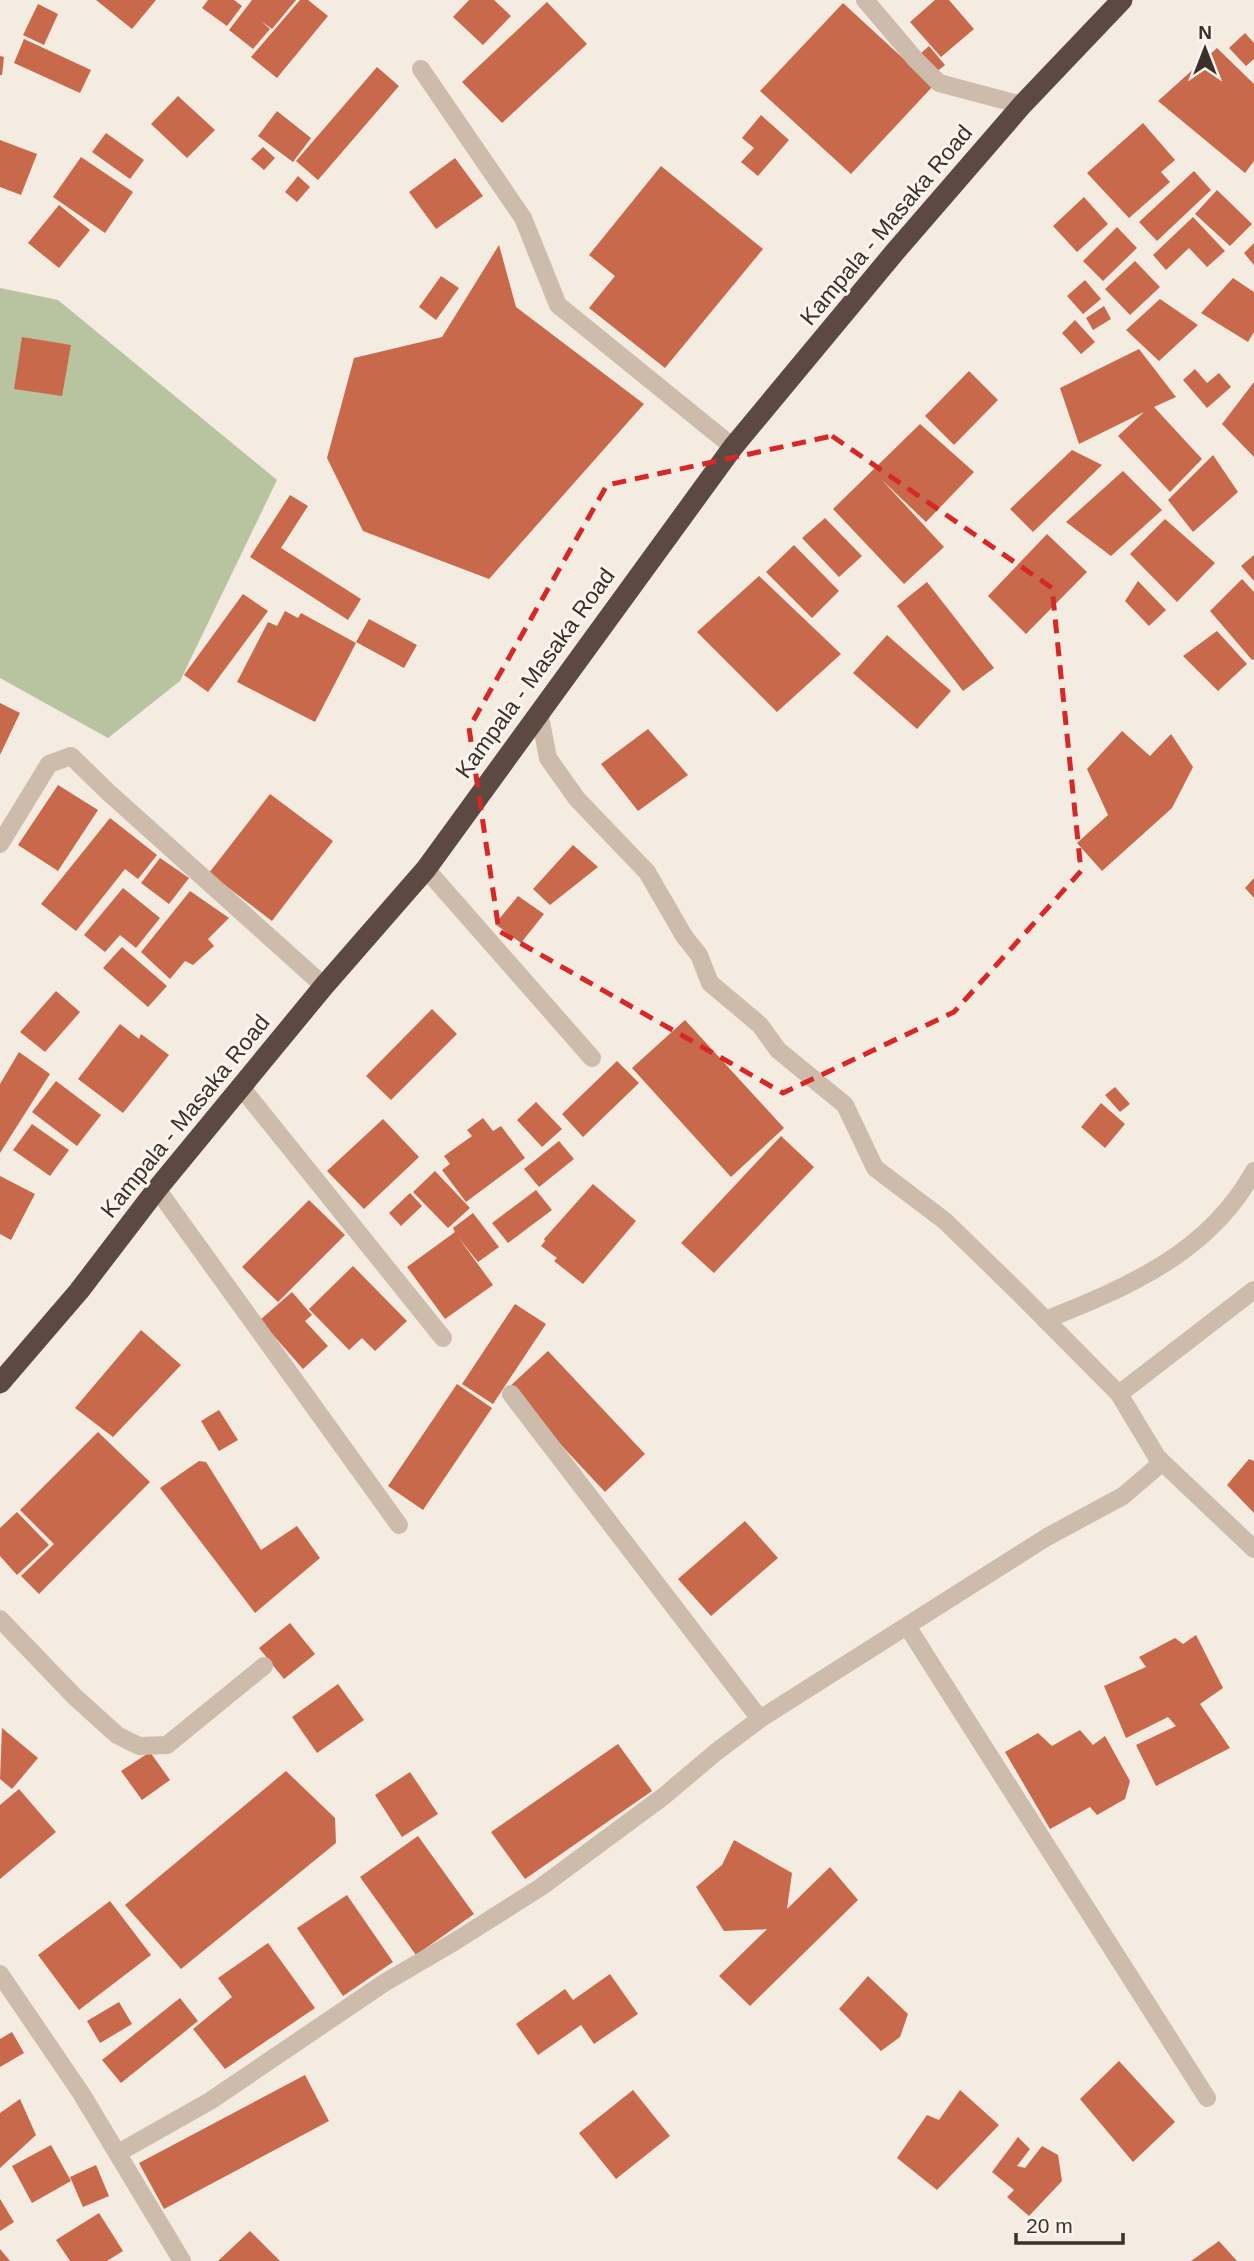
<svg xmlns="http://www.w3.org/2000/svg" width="1254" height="2261" font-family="Arial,sans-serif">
  <rect width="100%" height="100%" fill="#f4ebe1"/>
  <path fill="#b8c4a0" d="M 0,288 L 58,300 L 277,480 L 180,681 L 108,738 L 0,678 Z"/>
  <path fill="#c8694b" d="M 96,0 L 156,0 L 132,29 Z
    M 208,0 L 234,0 L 242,6 L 227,26 L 202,8 Z
    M 252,0 L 296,0 L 272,29 L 261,21 L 270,29 L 253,49 L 229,30 Z
    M 300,0 L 308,0 L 328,16 L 277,78 L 251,57 Z
    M 469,0 L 494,0 L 511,16 L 483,45 L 453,17 Z
    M 935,0 L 949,0 L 974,29 L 941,57 L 910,22 Z
    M 547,2 L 587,44 L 502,123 L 462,82 Z
    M 843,3 L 933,86 L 851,174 L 760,91 Z
    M 38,4 L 58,14 L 44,45 L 23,35 Z
    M 1245,33 L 1254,43 L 1254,59 L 1246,66 L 1229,48 Z
    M 24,39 L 91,70 L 80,93 L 14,63 Z
    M 929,46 L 945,65 L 935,73 L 919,55 Z
    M 1217,48 L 1254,84 L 1254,161 L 1245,173 L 1158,101 Z
    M 0,56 L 4,57 L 2,75 L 0,75 Z
    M 377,67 L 399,86 L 318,180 L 296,161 Z
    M 178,96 L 215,130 L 187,158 L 151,124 Z
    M 277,111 L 311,138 L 293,162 L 258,136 Z
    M 761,115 L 789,140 L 758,176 L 741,162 L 754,148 L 742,138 Z
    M 1143,123 L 1175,160 L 1161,172 L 1170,182 L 1129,218 L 1087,173 Z
    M 106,133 L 144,160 L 130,179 L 92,152 Z
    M 0,140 L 37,154 L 21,195 L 0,187 Z
    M 263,147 L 275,158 L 264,170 L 251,159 Z
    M 81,157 L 133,192 L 105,233 L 53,197 Z
    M 455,158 L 483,196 L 436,229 L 409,192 Z
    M 661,166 L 763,249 L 665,368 L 589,308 L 615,276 L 589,255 Z
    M 1194,171 L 1211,190 L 1157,241 L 1139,222 Z
    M 298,176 L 310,187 L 297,202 L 285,192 Z
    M 1217,190 L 1252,224 L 1230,246 L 1195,214 Z
    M 1084,197 L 1108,224 L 1077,252 L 1053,226 Z
    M 59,205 L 90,230 L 59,268 L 28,243 Z
    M 1193,217 L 1225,251 L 1207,267 L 1189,248 L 1166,270 L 1153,255 Z
    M 1117,227 L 1137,248 L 1103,281 L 1083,261 Z
    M 1254,243 L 1254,265 L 1244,253 Z
    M 499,245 L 516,307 L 644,404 L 489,579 L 363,531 L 327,458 L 354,358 L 442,337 Z
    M 1135,261 L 1160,287 L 1130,315 L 1105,289 Z
    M 441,276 L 459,288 L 436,320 L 419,307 Z
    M 1233,278 L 1254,292 L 1254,332 L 1248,342 L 1201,313 Z
    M 1085,280 L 1101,299 L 1083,314 L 1067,296 Z
    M 1160,299 L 1198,325 L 1159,361 L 1126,330 Z
    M 1104,306 L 1111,319 L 1093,330 L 1086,318 Z
    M 1075,320 L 1095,342 L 1081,354 L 1062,333 Z
    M 22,337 L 71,345 L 62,396 L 14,389 Z
    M 1139,349 L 1176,397 L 1154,407 L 1202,459 L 1170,492 L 1118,436 L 1144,412 L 1079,444 L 1060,388 Z
    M 1195,369 L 1207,383 L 1219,373 L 1231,387 L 1207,408 L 1183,380 Z
    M 969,371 L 998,400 L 954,445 L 925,416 Z
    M 1254,382 L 1254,457 L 1222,424 Z
    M 920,424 L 974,472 L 926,522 L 882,480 L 944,547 L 904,584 L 833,509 Z
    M 1072,450 L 1102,465 L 1033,532 L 1010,509 Z
    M 1213,455 L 1238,492 L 1193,532 L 1168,500 Z
    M 1123,471 L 1162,510 L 1111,556 L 1066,522 Z
    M 290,495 L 308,506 L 281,548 L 361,599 L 348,620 L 250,557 Z
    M 825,518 L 862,556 L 839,577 L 802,538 Z
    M 1165,519 L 1215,563 L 1177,602 L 1130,554 Z
    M 1047,534 L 1087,572 L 1026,634 L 988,596 Z
    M 794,545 L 839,591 L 812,618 L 766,572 Z
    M 1254,555 L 1254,581 L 1241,566 Z
    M 759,576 L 841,654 L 777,712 L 697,632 Z
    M 1242,579 L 1254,592 L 1254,659 L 1252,660 L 1210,611 Z
    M 1138,581 L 1166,610 L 1149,626 L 1125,601 Z
    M 927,582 L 994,668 L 963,691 L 897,606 Z
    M 243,594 L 268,611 L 208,692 L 184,675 Z
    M 285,611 L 298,618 L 301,613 L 356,643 L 315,722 L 237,682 L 268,622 L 277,626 Z
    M 369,619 L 417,645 L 404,668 L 356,642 Z
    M 1217,631 L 1247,664 L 1218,691 L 1183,656 Z
    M 887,635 L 951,691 L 917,729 L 853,673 Z
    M 0,703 L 20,713 L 0,755 Z
    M 648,729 L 688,775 L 638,811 L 601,764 Z
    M 1122,731 L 1150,756 L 1171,734 L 1193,767 L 1172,808 L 1102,871 L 1077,843 L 1108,815 L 1087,769 Z
    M 58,785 L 98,810 L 58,871 L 18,845 Z
    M 270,794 L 333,841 L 272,921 L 209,873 Z
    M 110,818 L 157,855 L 138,879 L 125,869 L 76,931 L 41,904 Z
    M 573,845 L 598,867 L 550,905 L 533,889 Z
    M 160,858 L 189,878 L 169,904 L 141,883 Z
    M 1254,878 L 1254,898 L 1245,888 Z
    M 123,888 L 160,918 L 136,948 L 120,935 L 105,952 L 84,935 Z
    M 190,891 L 229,918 L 208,939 L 214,946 L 193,965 L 185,961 L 170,979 L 141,952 Z
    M 518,896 L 544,914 L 521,943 L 495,924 Z
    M 122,947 L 167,986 L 148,1007 L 103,968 Z
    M 56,991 L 80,1012 L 45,1052 L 20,1032 Z
    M 432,1009 L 457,1034 L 391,1100 L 366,1076 Z
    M 685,1020 L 784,1128 L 731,1177 L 632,1068 Z
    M 120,1024 L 139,1039 L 141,1034 L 169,1055 L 123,1113 L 78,1079 Z
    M 19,1052 L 50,1074 L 0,1153 L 0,1084 Z
    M 617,1061 L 639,1083 L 583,1137 L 562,1114 Z
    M 56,1081 L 101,1115 L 77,1146 L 32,1112 Z
    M 1115,1087 L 1130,1104 L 1120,1112 L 1105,1095 Z
    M 536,1102 L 562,1129 L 542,1147 L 517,1120 Z
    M 1101,1103 L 1125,1124 L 1105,1148 L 1081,1127 Z
    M 483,1118 L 493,1131 L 501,1126 L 525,1158 L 466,1202 L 442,1170 L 450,1164 L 444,1156 L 472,1136 L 467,1130 Z
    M 383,1119 L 419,1157 L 364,1209 L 327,1171 Z
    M 32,1124 L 69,1150 L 50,1176 L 13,1150 Z
    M 781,1136 L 814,1167 L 714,1273 L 681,1243 Z
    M 559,1141 L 574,1159 L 539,1187 L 524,1169 Z
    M 435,1171 L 470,1208 L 448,1228 L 413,1192 Z
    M 0,1176 L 35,1194 L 11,1240 L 0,1234 Z
    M 593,1184 L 636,1221 L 583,1284 L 554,1261 L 557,1258 L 541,1246 L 545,1241 L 544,1239 Z
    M 536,1190 L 552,1210 L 508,1243 L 492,1223 Z
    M 410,1193 L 422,1206 L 401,1226 L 389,1213 Z
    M 309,1200 L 345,1235 L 278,1302 L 242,1267 Z
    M 473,1213 L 499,1247 L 478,1262 L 458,1237 L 493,1285 L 445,1319 L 407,1267 L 455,1232 L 453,1228 Z
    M 353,1266 L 407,1321 L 375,1351 L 362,1338 L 349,1350 L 309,1309 Z
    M 292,1292 L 312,1315 L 305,1321 L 328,1346 L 303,1369 L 260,1320 Z
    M 515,1304 L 546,1324 L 493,1404 L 462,1384 Z
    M 141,1330 L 181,1365 L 113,1437 L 75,1408 Z
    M 548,1351 L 645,1454 L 605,1492 L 508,1388 Z
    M 457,1384 L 492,1408 L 423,1510 L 388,1486 Z
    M 219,1410 L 238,1440 L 219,1451 L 201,1421 Z
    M 98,1432 L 150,1482 L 39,1594 L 21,1576 L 54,1544 L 20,1510 Z
    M 1249,1459 L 1254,1461 L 1254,1513 L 1227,1485 Z
    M 199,1461 L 206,1462 L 261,1550 L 297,1526 L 320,1558 L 255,1613 L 160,1488 Z
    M 17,1512 L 49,1545 L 17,1575 L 0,1556 L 0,1528 Z
    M 745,1521 L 778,1558 L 711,1616 L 678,1579 Z
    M 290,1623 L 315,1654 L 284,1679 L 259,1648 Z
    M 1196,1635 L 1223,1688 L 1200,1704 L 1230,1748 L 1156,1786 L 1136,1745 L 1176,1726 L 1168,1717 L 1126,1738 L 1104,1686 L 1146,1667 L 1139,1657 L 1175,1638 L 1183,1644 Z
    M 338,1684 L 364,1720 L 317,1753 L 292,1717 Z
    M 2,1728 L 38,1758 L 12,1789 L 0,1779 Z
    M 1080,1730 L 1093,1745 L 1105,1736 L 1130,1781 L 1125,1799 L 1097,1815 L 1090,1807 L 1050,1829 L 1005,1752 L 1038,1733 L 1052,1746 Z
    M 618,1744 L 652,1791 L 525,1879 L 491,1832 Z
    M 150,1752 L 170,1780 L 142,1800 L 121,1771 Z
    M 286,1771 L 335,1818 L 336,1843 L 181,1969 L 125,1905 Z
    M 410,1772 L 438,1814 L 402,1837 L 375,1795 Z
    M 19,1789 L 56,1832 L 0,1879 L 0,1805 Z
    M 418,1836 L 474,1914 L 416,1955 L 360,1877 Z
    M 734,1840 L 792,1873 L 787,1909 L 830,1867 L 858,1900 L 750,2006 L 719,1976 L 767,1929 L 724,1931 L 696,1887 L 722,1865 Z
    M 347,1895 L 393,1962 L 343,1996 L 297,1928 Z
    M 110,1901 L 151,1955 L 79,2010 L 38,1955 Z
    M 268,1943 L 315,2008 L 225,2069 L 193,2029 L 232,1997 L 218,1978 Z
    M 610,1974 L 638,2014 L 594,2044 L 581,2025 L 538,2055 L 516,2024 L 565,1989 L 573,2000 Z
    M 868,1976 L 908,2014 L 900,2037 L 881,2051 L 839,2009 Z
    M 180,1998 L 198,2021 L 121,2083 L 102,2060 Z
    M 119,2002 L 132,2024 L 100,2043 L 87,2021 Z
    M 12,2032 L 24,2053 L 0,2067 L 0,2039 Z
    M 1119,2061 L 1175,2122 L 1133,2162 L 1080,2099 Z
    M 305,2075 L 329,2121 L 164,2209 L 139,2163 Z
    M 633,2090 L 670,2136 L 616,2179 L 579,2133 Z
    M 960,2090 L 999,2125 L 937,2190 L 897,2158 L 927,2115 L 939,2120 Z
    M 20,2099 L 36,2135 L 0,2168 L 0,2113 Z
    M 1018,2137 L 1030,2149 L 1017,2166 L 1025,2168 L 1042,2146 L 1058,2155 L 1062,2181 L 1029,2216 L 1007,2197 L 1014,2190 L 992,2172 Z
    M 51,2145 L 71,2181 L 32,2203 L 12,2166 Z
    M 96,2165 L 109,2196 L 83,2207 L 70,2177 Z
    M 0,2199 L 14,2222 L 0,2231 Z
    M 99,2213 L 123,2251 L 107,2261 L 70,2261 L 56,2240 Z
    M 250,2231 L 280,2261 L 218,2261 Z
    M 1219,2241 L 1237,2261 L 1191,2261 Z
    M 0,2249 L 10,2261 L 0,2261 Z"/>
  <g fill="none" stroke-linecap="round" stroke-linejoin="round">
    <path stroke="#cdbbac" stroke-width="18" d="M 421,69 L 523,218 L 558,305 L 733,447
      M 0,844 L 49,764 L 71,756 L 108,792 L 324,986
      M 426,869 L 592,1058
      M 241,1087 L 443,1338
      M 157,1189 L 399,1525
      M 1119,1394 L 1254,1290
      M 0,1619 L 74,1696 L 117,1735 L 139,1746 L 167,1745 L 264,1666"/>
    <path stroke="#cdbbac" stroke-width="18" d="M 865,0 L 916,60 L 939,83 L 1022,105
      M 539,712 L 548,758 L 577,799 L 647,872 L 684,936 L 699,955 L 710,983 L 760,1025 L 778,1050 L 845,1105 L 875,1168 L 945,1221 L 1019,1293 L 1119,1394 L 1157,1457 L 1254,1549
      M 1045,1320 C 1128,1287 1209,1253 1254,1171
      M 511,1394 L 760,1719
      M 907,1626 L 1207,2098
      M 0,1974 L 81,2093 L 182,2261
      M 118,2153 L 210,2101 L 384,1983 L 454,1942 L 541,1887 L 664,1796 L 716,1752 L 760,1719 L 1047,1537 L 1123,1496 L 1158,1466 L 1157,1457"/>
    <path stroke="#5c4a42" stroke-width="21" d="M 0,1383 L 79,1291 L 157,1189 L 324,986 L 426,869 L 733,447 L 894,253 L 1022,105 L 1122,0"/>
  </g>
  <path fill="none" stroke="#d62828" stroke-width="5" stroke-dasharray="14 9" stroke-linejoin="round" d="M 832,436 L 1052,588 L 1081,871 L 954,1012 L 783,1093 L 499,931 L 469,728 L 607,485 Z"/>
  <g text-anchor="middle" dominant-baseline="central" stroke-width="6" stroke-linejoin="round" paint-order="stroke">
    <g font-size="23" fill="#3b302b" stroke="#fbf5ee">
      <text transform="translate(886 225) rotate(-50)">Kampala - Masaka Road</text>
      <text transform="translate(535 673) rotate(-54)">Kampala - Masaka Road</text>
      <text transform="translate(185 1116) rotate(-51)">Kampala - Masaka Road</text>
    </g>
  </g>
  <g transform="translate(1205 49)" stroke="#fbf5ee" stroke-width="5" paint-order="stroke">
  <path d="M0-5L12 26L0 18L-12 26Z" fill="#3b302b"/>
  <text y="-10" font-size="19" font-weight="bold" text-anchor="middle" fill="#3b302b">N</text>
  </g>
  <path d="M1016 2233v10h107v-10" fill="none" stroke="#3b302b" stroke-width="3.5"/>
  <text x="1026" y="2233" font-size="21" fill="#3b302b" stroke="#fbf5ee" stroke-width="5" paint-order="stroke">20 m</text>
</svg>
